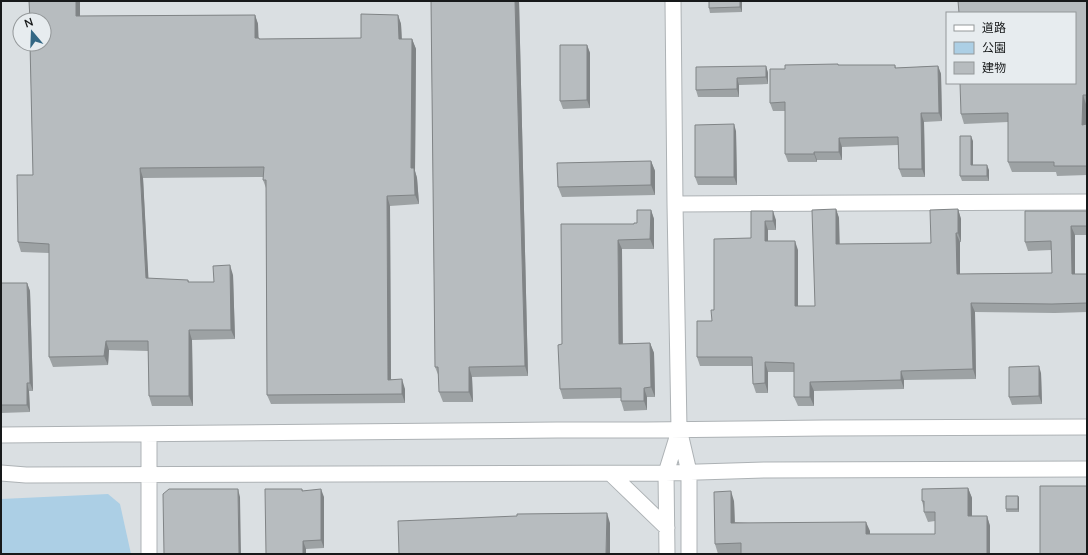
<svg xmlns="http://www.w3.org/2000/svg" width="1088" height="555" font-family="Lato,'Noto Sans JP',sans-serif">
  <rect width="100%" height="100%" fill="#dadfe2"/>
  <path fill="#accfe5" d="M 108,494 L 120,504 L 131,554 L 1,554 L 1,499 Z"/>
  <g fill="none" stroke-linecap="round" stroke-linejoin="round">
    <g stroke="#adb2b5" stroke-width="17">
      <path id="minor" d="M 673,1 L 675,204 L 679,429 L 689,472 L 689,554
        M 675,204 L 1087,202
        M 149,434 L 149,554
        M 1,435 L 557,430 L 646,430 L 824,428 L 1087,427
        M 1,473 L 26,475 L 666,473 L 765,470 L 1087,469
        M 611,474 L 667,528
        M 667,554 L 666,473 L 679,431"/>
    </g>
    <use href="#minor" stroke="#fff" stroke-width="15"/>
  </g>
  <path fill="#9da2a4" d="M 29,1 L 80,1 L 80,16 L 255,15 L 258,24 L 258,38 L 260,39 L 361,38 L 398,15 L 401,24 L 402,39 L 412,39 L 416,49 L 415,171 L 417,178 L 419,204 L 390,206 L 391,379 L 405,389 L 405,403 L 271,404 L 267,395 L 266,188 L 263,180 L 263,177 L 143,178 L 148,279 L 188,280 L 189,282 L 214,282 L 233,275 L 235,339 L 192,340 L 193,406 L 152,406 L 149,396 L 148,351 L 109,350 L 108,365 L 53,367 L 49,357 L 49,253 L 21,252 L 18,242 L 33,175 Z
    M 431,1 L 519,1 L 528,376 L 472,377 L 473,402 L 443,402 L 439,392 L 439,377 L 435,367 Z
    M 544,1 L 576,1 L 545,2 Z
    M 709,1 L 742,1 L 742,12 L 710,13 L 709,8 Z
    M 1087,1 L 1087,104 L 1086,104 L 1086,125 L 1087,124 L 1087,175 L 1057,176 L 1056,172 L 1012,172 L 1008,162 L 1008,122 L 964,124 L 961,114 Z
    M 587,45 L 590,53 L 590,108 L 563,109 L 560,101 Z
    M 838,64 L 838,65 L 895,65 L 896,68 L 938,66 L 941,74 L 942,121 L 924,122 L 925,177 L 902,177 L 899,169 L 898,145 L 842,147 L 842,160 L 817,160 L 817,162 L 788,162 L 785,154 L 785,111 L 773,111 L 770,103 L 785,69 Z
    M 766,66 L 768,73 L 768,84 L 739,85 L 739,97 L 698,97 L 696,90 Z
    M 736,131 L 737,185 L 698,185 L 695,177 Z
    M 973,141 L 973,165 L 989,170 L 989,181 L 962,181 L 960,176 Z
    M 651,161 L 655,171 L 655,195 L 562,197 L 558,187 Z
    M 836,209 L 839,218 L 839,244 L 931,243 L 958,209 L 961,219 L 961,242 L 960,242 L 960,274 L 1052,273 L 1051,250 L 1028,251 L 1025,242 L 1087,211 L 1087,235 L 1075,235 L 1075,274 L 1087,274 L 1087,312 L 1055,313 L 975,312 L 976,379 L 904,380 L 904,389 L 814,391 L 814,406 L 798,406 L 794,397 L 794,372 L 768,372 L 768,393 L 756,393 L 753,384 L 753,366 L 700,366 L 697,357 L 712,321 L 714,310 L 751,238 L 751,211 L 776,220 L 776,230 L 768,230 L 768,241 L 798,250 L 798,306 L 815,306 Z
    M 651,210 L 654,219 L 654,249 L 622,249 L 622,344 L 650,343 L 654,353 L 655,397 L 647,397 L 647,410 L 624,411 L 621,401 L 621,398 L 563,399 L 560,389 L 562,344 L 561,224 L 634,224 L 637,223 Z
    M 1,283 L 27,283 L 30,291 L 33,391 L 29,391 L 30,412 L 1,413 Z
    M 1041,373 L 1042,404 L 1012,405 L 1009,397 Z
    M 968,488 L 972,498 L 972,516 L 987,516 L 990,526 L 990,554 L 741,554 L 741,553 L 718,554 L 715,544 L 734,501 L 735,522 L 870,531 L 870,534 L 935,534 L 935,521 L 928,522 L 924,512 L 924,509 L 922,501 Z
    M 302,489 L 303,491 L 324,497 L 324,548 L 306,549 L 306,554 L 266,554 Z
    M 1018,496 L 1019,498 L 1019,512 L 1006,512 L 1006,509 Z"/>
  <path fill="#808486" d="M 76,1 L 80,1 L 80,25 L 76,16 Z
    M 515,1 L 519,1 L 528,376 L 525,366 Z
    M 740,1 L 742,1 L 742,12 L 740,7 Z
    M 255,15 L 258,24 L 259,47 L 255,38 Z
    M 398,15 L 401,24 L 402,48 L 399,39 Z
    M 412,39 L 416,49 L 415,171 L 417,178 L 419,204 L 415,195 L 411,168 Z
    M 587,45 L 590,53 L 590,108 L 587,100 Z
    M 766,66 L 768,73 L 768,84 L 766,77 Z
    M 938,66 L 941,74 L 942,121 L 939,113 Z
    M 737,78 L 739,85 L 739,97 L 737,89 Z
    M 1083,95 L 1086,104 L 1086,134 L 1082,125 Z
    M 921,113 L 924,122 L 925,177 L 922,169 Z
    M 734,124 L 736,131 L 737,185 L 734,177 Z
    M 971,136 L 973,141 L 973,170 L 971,165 Z
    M 839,138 L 842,147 L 842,160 L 839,152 Z
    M 814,152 L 817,160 L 817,162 L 814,154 Z
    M 651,161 L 655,171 L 655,195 L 651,185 Z
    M 987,165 L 989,170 L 989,181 L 987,176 Z
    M 140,168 L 143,178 L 149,288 L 146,278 Z
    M 387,196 L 390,206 L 391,389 L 388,380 Z
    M 836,209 L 839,218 L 840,253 L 836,244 Z
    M 958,209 L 961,219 L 961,242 L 958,233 Z
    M 651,210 L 654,219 L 654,249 L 650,239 Z
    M 773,211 L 776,220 L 776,230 L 773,221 Z
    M 765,221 L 768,230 L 768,251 L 765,241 Z
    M 1071,226 L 1075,235 L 1075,283 L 1072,274 Z
    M 956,233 L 960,242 L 960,283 L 957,274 Z
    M 618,240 L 622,249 L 623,353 L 619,344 Z
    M 795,241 L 798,250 L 798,315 L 795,306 Z
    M 230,265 L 233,275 L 235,339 L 231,330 Z
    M 27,283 L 30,291 L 33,391 L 30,383 Z
    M 971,303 L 975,312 L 976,379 L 973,369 Z
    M 189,330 L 192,340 L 193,406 L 189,396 Z
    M 106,341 L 109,350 L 108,365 L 104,356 Z
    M 650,343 L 654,353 L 655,397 L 651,387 Z
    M 765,362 L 768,372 L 768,393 L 765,383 Z
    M 1039,366 L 1041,373 L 1042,404 L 1039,396 Z
    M 469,367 L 472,377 L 473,402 L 469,392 Z
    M 901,371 L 904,380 L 904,389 L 901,380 Z
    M 402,379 L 405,389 L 405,403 L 402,394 Z
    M 810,382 L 814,391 L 814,406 L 810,397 Z
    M 27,383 L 29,391 L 30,412 L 27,405 Z
    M 644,388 L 647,397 L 647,410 L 644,401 Z
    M 968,488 L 972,498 L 972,526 L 968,516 Z
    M 238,489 L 240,497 L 241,554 L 239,554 Z
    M 321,489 L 324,497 L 324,548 L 321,540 Z
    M 731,491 L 734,501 L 735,532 L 731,523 Z
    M 1018,496 L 1019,498 L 1019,512 L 1018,509 Z
    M 607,513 L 610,523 L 610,554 L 606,554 Z
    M 987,516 L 990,526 L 990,554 L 987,554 Z
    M 866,522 L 870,531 L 870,544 L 866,534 Z
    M 303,541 L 306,549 L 306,554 L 303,554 Z"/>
  <path fill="#b7bcbf" stroke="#808486" d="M 29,1 L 76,1 L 76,16 L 255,15 L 255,38 L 259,38 L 259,39 L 361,38 L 361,14 L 398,15 L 399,39 L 412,39 L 411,168 L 414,168 L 415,195 L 387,196 L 388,380 L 402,379 L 402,394 L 267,395 L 266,180 L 263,180 L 264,167 L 140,168 L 146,278 L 188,280 L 188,282 L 214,282 L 213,266 L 230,265 L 231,330 L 189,330 L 189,396 L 149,396 L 148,341 L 106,341 L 104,356 L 49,357 L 49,244 L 18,242 L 17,175 L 33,175 L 30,44 L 44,44 L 44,20 L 30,20 Z
    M 431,1 L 515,1 L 525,366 L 469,367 L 469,392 L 439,392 L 438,367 L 435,367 Z
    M 709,1 L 740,1 L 740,7 L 709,8 Z
    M 958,1 L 1087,1 L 1087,95 L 1083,95 L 1082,125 L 1087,124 L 1087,166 L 1054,166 L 1054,162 L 1008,162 L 1008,113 L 961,114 L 960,83 L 1075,83 L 1075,13 L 959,13 Z
    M 560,45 L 587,45 L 587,100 L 560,101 Z
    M 838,64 L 838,65 L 895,65 L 895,68 L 938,66 L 939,113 L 921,113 L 922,169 L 899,169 L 898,137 L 839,138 L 839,152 L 814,152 L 814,154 L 785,154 L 785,102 L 770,103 L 770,69 L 785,69 L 785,65 Z
    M 766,66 L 766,77 L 737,78 L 737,89 L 696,90 L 696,67 Z
    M 734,124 L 734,177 L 695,177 L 695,125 Z
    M 960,136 L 971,136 L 971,165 L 987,165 L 987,176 L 960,176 Z
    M 651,161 L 651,185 L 558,187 L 557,163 Z
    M 836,209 L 836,244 L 931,243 L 930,210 L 958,209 L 958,233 L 956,233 L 957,274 L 1052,273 L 1051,241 L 1025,242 L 1025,211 L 1087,211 L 1087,226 L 1071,226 L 1072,274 L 1087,274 L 1087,303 L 1052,304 L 971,303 L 973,369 L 901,371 L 901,380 L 810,382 L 810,397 L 794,397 L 794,363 L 765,362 L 765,383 L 753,384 L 752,357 L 697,357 L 697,321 L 712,321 L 711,310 L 714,310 L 714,239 L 751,238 L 751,211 L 773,211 L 773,221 L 765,221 L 765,241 L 795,241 L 795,306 L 815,306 L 812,210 Z
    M 637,210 L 651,210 L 650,239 L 618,240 L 619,344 L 650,343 L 651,387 L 644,388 L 644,401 L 621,401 L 621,388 L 560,389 L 558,345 L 562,344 L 561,224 L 634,224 L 634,223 L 637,223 Z
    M 1,283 L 27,283 L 30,383 L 27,383 L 27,405 L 1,405 Z
    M 1039,366 L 1039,396 L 1009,397 L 1009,367 Z
    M 1040,486 L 1087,486 L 1087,554 L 1040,554 Z
    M 968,488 L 968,516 L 987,516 L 987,554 L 741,554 L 741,543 L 715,544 L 714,492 L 731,491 L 731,523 L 866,522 L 866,534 L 935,534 L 935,512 L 924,512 L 924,501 L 922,501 L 922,489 Z
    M 169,489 L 238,489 L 239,554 L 164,554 L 163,494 Z
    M 265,489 L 302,489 L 302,491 L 321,489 L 321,540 L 303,541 L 303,554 L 266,554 Z
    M 1006,496 L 1018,496 L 1018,509 L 1006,509 Z
    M 607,513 L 606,554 L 399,554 L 398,521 L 517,516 L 517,514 Z"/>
  <rect width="1088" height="555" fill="none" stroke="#17191a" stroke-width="4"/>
  <rect x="946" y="12" width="130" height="72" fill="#e7ecef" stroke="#94989a"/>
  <rect x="954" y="25" width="20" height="6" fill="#ffffff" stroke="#94989a"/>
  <text x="982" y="32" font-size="12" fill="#17191a">道路</text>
  <rect x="954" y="42" width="20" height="12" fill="#accfe5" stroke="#94989a"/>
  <text x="982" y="52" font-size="12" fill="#17191a">公園</text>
  <rect x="954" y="62" width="20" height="12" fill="#b7bcbf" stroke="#94989a"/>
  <text x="982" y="72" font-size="12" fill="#17191a">建物</text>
  <g transform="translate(32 32) rotate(341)"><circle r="19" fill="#e7ecef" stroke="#94989a"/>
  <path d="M0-3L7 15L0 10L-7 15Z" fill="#336784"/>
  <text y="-6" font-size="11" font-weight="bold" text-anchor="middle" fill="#17191a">N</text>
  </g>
</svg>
